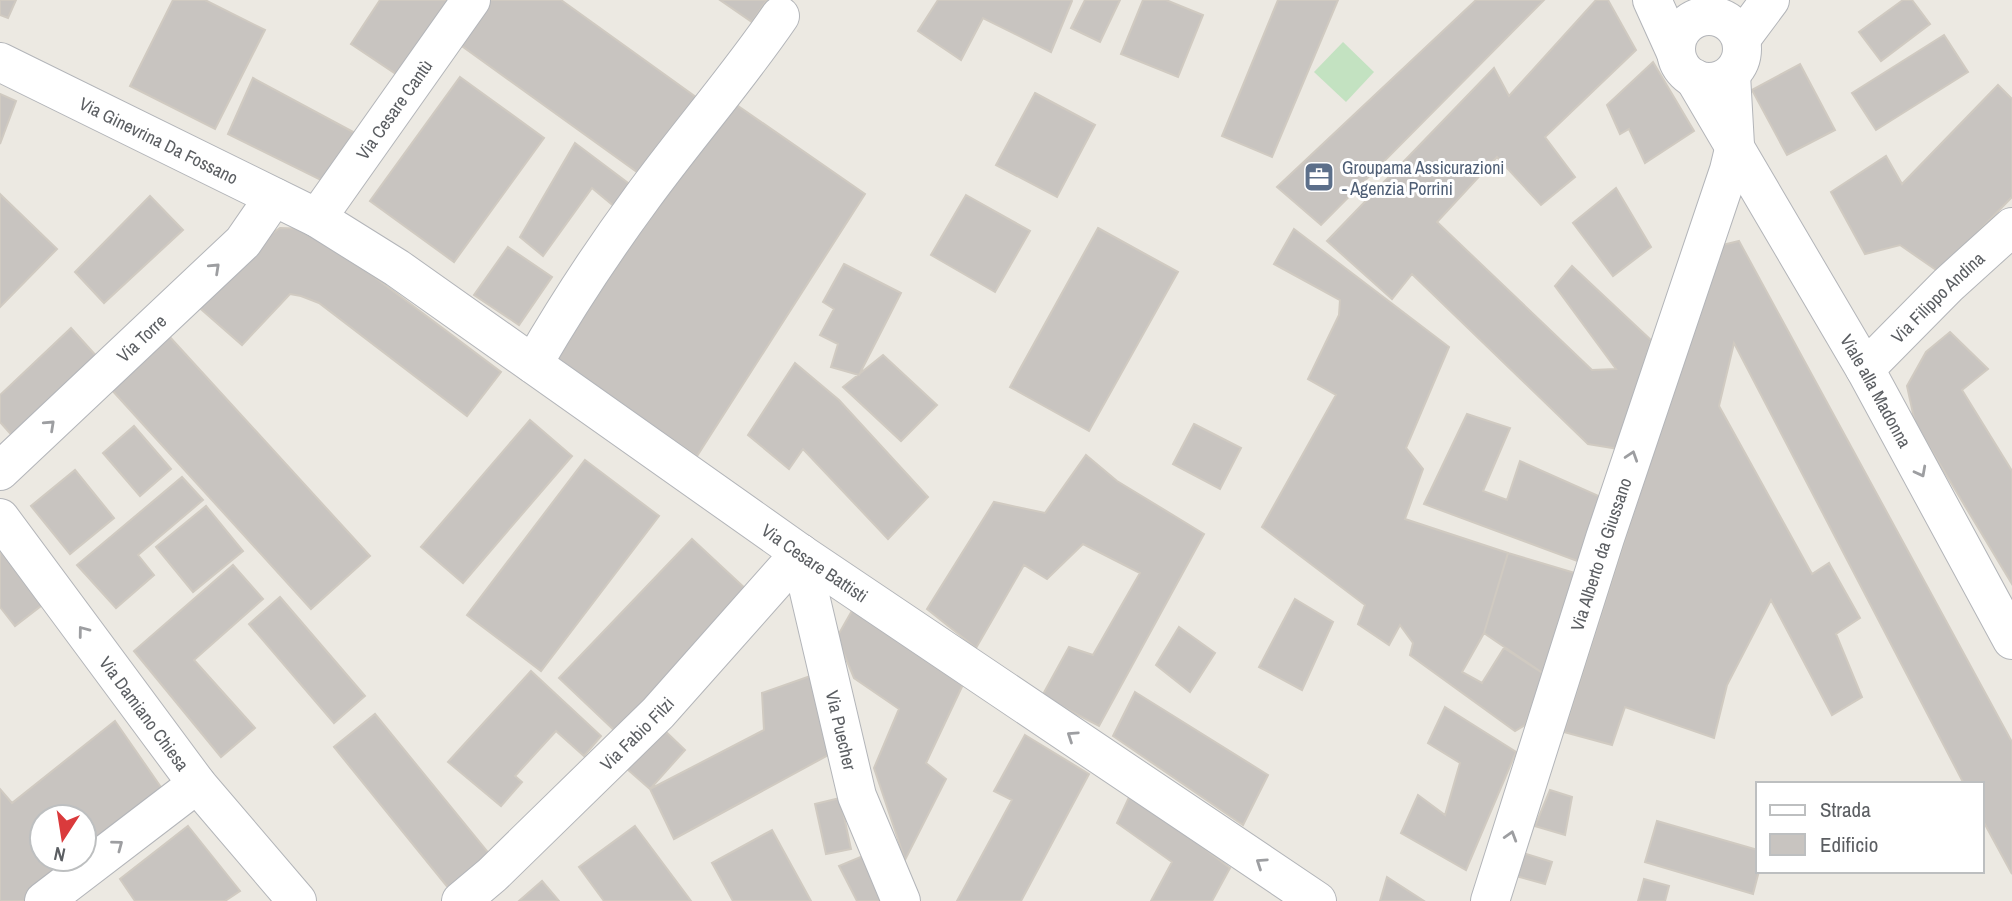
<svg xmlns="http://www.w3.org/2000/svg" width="2012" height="901" font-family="'Archivo Narrow',sans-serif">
  <rect width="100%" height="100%" fill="#ece9e2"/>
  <path fill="#c3e2c1" d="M 1343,42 L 1374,72 L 1346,102 L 1314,72 Z"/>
  <path fill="#c8c4c0" stroke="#d0cac1" stroke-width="2" d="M 0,0 L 16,0 L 8,18 L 0,15 Z
    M 173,0 L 205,0 L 265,30 L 215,129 L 130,86 Z
    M 380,0 L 455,0 L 402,78 L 351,44 Z
    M 491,0 L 561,0 L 700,100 L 644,177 L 459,44 Z
    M 720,0 L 767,0 L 752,22 Z
    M 938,0 L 1071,0 L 1072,1 L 1051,52 L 983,18 L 961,60 L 918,31 Z
    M 1085,0 L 1120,0 L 1100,42 L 1071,28 Z
    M 1143,0 L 1166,0 L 1203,15 L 1178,77 L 1121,54 Z
    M 1278,0 L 1338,0 L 1272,157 L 1222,136 Z
    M 1476,0 L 1544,0 L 1321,225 L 1277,187 Z
    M 1596,0 L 1608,0 L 1636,50 L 1545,137 L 1575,177 L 1541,205 L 1497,157 L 1437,222 L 1592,370 L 1616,369 L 1555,286 L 1572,266 L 1651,340 L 1619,449 L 1588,444 L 1412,274 L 1392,299 L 1327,241 L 1494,68 L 1509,96 Z
    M 1903,0 L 1912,0 L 1930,24 L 1881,61 L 1859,32 Z
    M 1944,35 L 1968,72 L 1876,130 L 1852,93 Z
    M 1653,62 L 1694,131 L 1645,163 L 1629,129 L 1620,134 L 1607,105 Z
    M 1800,64 L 1835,130 L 1787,155 L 1752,90 Z
    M 460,77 L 544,138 L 454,262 L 370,201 Z
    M 253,78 L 355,133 L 327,183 L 228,134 Z
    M 1998,85 L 2012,99 L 2012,197 L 1939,272 L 1900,245 L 1865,254 L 1831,192 L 1886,156 L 1902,184 Z
    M 1035,93 L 1095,125 L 1057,197 L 996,165 Z
    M 0,94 L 16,101 L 0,144 Z
    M 728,99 L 865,194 L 697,456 L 554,359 Z
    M 575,143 L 632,186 L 615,207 L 592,188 L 543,256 L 520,237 Z
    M 1616,188 L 1651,247 L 1613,276 L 1573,223 Z
    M 0,194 L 57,249 L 0,307 Z
    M 966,195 L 1030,231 L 995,292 L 931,255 Z
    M 150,196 L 183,230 L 104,303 L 75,272 Z
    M 280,228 L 307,229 L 332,245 L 501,372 L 467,416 L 319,303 L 301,296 L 290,294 L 242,345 L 195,304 L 249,249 Z
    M 1098,228 L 1178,272 L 1089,431 L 1010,387 Z
    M 1294,229 L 1449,347 L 1406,448 L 1423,469 L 1405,519 L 1508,553 L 1484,633 L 1462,672 L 1482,683 L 1504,648 L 1544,674 L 1525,725 L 1515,731 L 1410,655 L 1413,643 L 1400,625 L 1389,645 L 1358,624 L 1365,605 L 1262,527 L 1336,395 L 1308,379 L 1339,315 L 1340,300 L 1274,264 Z
    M 1739,241 L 2012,742 L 2012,874 L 1982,819 L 1982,784 L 1964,784 L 1734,343 L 1719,406 L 1812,574 L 1829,563 L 1860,618 L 1836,634 L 1862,697 L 1832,715 L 1771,600 L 1727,685 L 1714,738 L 1625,707 L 1612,745 L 1564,732 L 1718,246 Z
    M 508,247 L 552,277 L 519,325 L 474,295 Z
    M 844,264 L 901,293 L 859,375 L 831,367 L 838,344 L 820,335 L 834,309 L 823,302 Z
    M 71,328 L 99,359 L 16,440 L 0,422 L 0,395 Z
    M 1950,332 L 1988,369 L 1962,390 L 2012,471 L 2012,584 L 1915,423 L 1907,386 L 1926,352 Z
    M 168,335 L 370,556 L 311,609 L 110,388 Z
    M 883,355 L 937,405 L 901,441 L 843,387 Z
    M 795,363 L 839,400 L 928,497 L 888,539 L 803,449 L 789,469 L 748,435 Z
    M 1467,414 L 1510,428 L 1483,491 L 1507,500 L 1520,461 L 1603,498 L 1580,562 L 1424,504 Z
    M 530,420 L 572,456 L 463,583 L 421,547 Z
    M 1194,424 L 1241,448 L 1220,489 L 1173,464 Z
    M 134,426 L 171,469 L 140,496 L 103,453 Z
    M 1086,455 L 1117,481 L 1204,534 L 1099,726 L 1042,696 L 1069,647 L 1093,655 L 1140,573 L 1083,544 L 1047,579 L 1024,565 L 976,648 L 927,609 L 994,502 L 1045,513 Z
    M 585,460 L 659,516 L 541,671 L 467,615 Z
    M 75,470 L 114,518 L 70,554 L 31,506 Z
    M 182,477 L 203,500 L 138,555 L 154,575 L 116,608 L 77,565 Z
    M 206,506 L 243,551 L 193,592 L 156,547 Z
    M 692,539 L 748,591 L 615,731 L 559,678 Z
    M 0,540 L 50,599 L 15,626 L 0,607 Z
    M 1508,553 L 1578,574 L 1544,674 L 1484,633 Z
    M 233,565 L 263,599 L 194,660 L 255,728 L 221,757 L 134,651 Z
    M 280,597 L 365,696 L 334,723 L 249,624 Z
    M 1295,599 L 1333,622 L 1302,690 L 1259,667 Z
    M 857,602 L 967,676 L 926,763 L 946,779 L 905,860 L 874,768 L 899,709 L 854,678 L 837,637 Z
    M 1179,627 L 1215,653 L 1190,692 L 1156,665 Z
    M 531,671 L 601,736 L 584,756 L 556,731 L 515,776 L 522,782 L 501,806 L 448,762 Z
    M 813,675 L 832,753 L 674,839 L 650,789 L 764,730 L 762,693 Z
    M 1135,692 L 1268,775 L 1243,825 L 1113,736 Z
    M 1445,707 L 1516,752 L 1466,870 L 1401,833 L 1418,795 L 1445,815 L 1460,763 L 1428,743 Z
    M 375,714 L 491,856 L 450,890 L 334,747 Z
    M 115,721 L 165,793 L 84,855 L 84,817 L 42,817 L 42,859 L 79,859 L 26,901 L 0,901 L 0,789 L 12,803 Z
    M 663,729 L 685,750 L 650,789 L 627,769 Z
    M 1025,735 L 1089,774 L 1021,901 L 957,901 L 1012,800 L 994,791 Z
    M 1550,790 L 1572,797 L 1565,835 L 1535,826 Z
    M 1131,793 L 1230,868 L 1212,901 L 1151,901 L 1172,862 L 1117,823 Z
    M 840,798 L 851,849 L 826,854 L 815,804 Z
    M 1657,821 L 1758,850 L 1759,871 L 1753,894 L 1645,862 Z
    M 188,826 L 240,891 L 225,901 L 135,901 L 120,879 Z
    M 635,826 L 691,901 L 604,901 L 579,867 Z
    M 772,830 L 811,901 L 733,901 L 712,863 Z
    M 870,853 L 888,901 L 857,901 L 839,866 Z
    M 1523,853 L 1552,862 L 1545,884 L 1516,876 Z
    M 1387,877 L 1424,901 L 1380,901 Z
    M 1644,879 L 1669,886 L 1665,901 L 1638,901 Z
    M 542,881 L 559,901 L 519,901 Z"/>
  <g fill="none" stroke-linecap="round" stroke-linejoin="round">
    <g stroke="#b3b5b9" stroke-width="40">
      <g id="minor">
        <path d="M 1652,0 L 1676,53"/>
        <circle cx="1709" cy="49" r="33"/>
        <path d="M 1741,39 L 1770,0"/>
        <path id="s1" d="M 0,62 L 317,218 L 397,268 L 800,553 L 1317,901"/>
        <path id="s2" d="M 1694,78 L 1865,369 L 2012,640"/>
        <path id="s3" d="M 317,218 L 471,0"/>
        <path d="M 533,364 C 566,307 602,252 641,199 C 686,137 737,79 780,16"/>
        <path id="s4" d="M 1865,369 L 1948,285 L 2012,227"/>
        <path id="s5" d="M 0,471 L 243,242 L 274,197"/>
        <path id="s6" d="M 0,518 L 197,784 L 297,901"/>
        <path id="s7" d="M 800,553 L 857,796 L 901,901"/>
        <path d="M 44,901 L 197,784"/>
        <path id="s8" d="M 461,901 L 492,875 L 658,713 L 800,553"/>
        <path id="s9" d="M 1490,901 L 1605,538 L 1729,170 L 1735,145 L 1731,75"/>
      </g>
    </g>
    <use href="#minor" stroke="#fff" stroke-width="38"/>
  </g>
  <defs><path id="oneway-chevron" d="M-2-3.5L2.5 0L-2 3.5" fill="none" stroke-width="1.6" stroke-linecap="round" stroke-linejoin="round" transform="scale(1.75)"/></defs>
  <g stroke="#9d9ea1">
    <use href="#oneway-chevron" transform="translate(215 268) rotate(-43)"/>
    <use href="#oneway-chevron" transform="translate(50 425) rotate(-43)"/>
    <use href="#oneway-chevron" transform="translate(1632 456) rotate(-72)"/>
    <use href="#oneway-chevron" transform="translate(1921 472) rotate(62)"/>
    <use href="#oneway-chevron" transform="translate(83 631) rotate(-127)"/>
    <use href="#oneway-chevron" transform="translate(1072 736) rotate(-146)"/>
    <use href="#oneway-chevron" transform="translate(1511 836) rotate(-73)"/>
    <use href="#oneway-chevron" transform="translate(118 845) rotate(-37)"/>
    <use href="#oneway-chevron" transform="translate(1261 863) rotate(-146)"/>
  </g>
  <defs>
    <g id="office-square" transform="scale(1.575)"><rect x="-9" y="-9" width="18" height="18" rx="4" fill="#5c6f8a" stroke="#fff"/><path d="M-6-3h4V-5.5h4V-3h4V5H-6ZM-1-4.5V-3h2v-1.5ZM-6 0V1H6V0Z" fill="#fff"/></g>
  </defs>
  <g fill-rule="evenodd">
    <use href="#office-square" x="1319" y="177"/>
  </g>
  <g text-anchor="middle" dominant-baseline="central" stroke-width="6" stroke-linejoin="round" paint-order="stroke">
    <g font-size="18" fill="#5b5e62" stroke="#fff">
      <text stroke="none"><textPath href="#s3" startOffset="133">Via Cesare Cantù</textPath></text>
      <text stroke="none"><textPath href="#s1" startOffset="177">Via Ginevrina Da Fossano</textPath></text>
      <text stroke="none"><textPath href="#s4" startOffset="102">Via Filippo Andina</textPath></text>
      <text stroke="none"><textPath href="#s5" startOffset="194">Via Torre</textPath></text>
      <text stroke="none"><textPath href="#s2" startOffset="362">Viale alla Madonna</textPath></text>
      <text stroke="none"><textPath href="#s9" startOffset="364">Via Alberto da Giussano</textPath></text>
      <text stroke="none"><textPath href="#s1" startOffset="959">Via Cesare Battisti</textPath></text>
      <text stroke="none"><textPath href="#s6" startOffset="243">Via Damiano Chiesa</textPath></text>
      <text stroke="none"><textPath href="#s7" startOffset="182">Via Puecher</textPath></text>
      <text stroke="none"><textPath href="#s8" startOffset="243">Via Fabio Filzi</textPath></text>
    </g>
    <g font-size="18" fill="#4e5e75" stroke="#fff" text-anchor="start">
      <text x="1342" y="167">Groupama Assicurazioni<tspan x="1342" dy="21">- Agenzia Porrini</tspan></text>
    </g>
  </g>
  <rect x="1756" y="782" width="228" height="91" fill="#ffffff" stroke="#bdbfc0" stroke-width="2"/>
  <rect x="1770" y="805" width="35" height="10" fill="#ffffff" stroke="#bdbfc0" stroke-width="2"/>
  <text x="1820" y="817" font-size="21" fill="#5b5e62">Strada</text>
  <rect x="1770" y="834" width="35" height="21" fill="#c8c4c0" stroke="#bdbfc0" stroke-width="2"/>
  <text x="1820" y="852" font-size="21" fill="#5b5e62">Edificio</text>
  <g transform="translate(63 838) rotate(192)"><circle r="33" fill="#ffffff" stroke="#bdbfc0" stroke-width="2"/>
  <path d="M0-5L12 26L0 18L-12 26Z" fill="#da3a3c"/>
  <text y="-10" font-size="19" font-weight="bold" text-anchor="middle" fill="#5b5e62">N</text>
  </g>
</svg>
